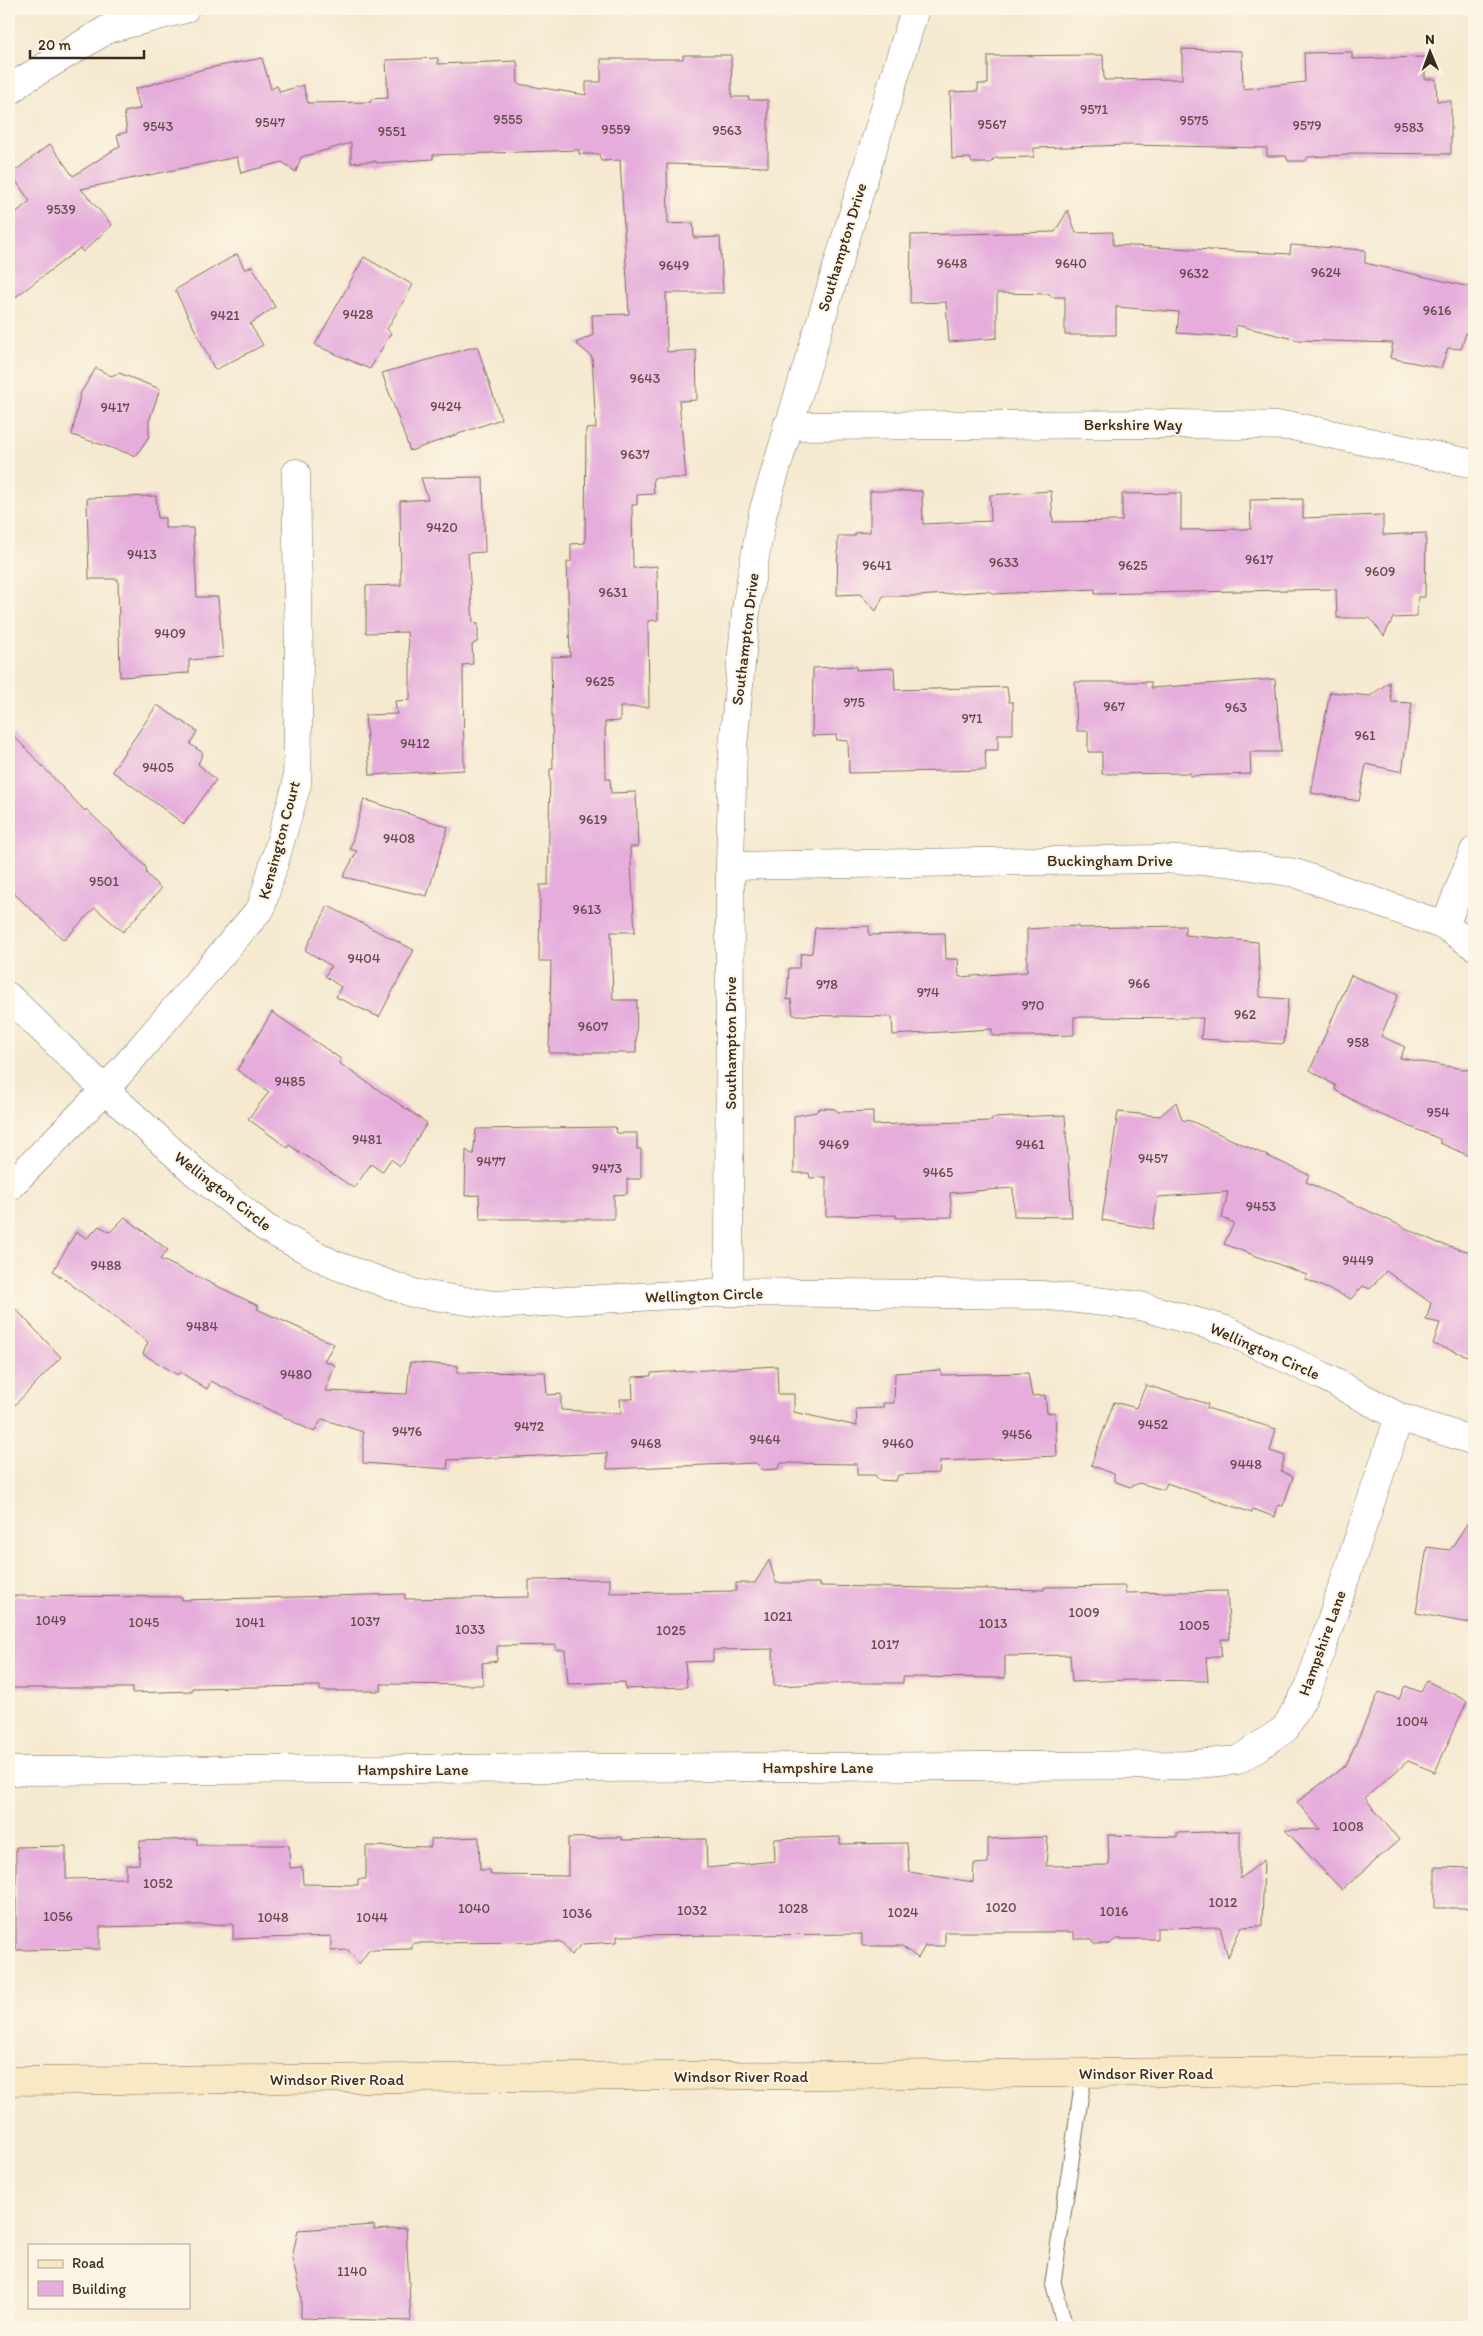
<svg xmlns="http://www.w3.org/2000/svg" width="1483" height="2336" font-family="Itim,sans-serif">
  <rect width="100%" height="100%" fill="#fcf5e5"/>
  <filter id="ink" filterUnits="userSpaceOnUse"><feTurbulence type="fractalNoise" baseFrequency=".02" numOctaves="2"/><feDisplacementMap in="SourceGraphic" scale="10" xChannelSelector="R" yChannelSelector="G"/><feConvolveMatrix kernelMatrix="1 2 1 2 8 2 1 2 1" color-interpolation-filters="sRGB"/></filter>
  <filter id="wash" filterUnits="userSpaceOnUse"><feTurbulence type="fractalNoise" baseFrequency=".0096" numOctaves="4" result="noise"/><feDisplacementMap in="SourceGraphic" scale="20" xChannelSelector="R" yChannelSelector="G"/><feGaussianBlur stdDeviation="1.12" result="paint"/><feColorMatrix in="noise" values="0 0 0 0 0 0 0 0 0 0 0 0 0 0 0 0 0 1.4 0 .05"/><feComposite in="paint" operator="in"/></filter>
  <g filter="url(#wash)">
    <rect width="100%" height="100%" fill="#f5e9d0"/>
    <g id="blocks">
      <path fill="#e5acdc" d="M 1182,49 L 1242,51 L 1243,89 L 1305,82 L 1304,53 L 1352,52 L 1352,59 L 1425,57 L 1425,79 L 1436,79 L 1437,101 L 1451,101 L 1451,154 L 1349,153 L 1349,155 L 1308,157 L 1305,161 L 1288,161 L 1286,156 L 1267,156 L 1267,148 L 1128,145 L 1034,148 L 1034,157 L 995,158 L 990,163 L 972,163 L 970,158 L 952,159 L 950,92 L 978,91 L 978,84 L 988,84 L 988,56 L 1103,55 L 1104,80 L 1182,79 Z
        M 683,55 L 731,55 L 732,97 L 749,97 L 749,100 L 768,100 L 768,167 L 667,164 L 668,224 L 693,223 L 694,238 L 720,237 L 723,293 L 666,293 L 667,352 L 696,350 L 697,400 L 679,401 L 686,478 L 653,478 L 654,494 L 637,495 L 637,505 L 632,505 L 633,568 L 657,566 L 658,620 L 648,621 L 649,707 L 620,707 L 620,721 L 605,722 L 606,779 L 610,779 L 611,793 L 636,792 L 638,847 L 630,847 L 635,932 L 611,932 L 613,1000 L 637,1000 L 636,1053 L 549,1053 L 551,961 L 539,961 L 540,885 L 548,885 L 550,769 L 553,769 L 551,657 L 570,656 L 567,562 L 571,561 L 571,544 L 585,543 L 586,429 L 596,428 L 592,357 L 576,343 L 593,335 L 592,315 L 629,314 L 620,160 L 601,161 L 599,154 L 579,154 L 579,150 L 433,155 L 433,159 L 376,163 L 376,161 L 351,163 L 351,143 L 301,157 L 296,172 L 282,162 L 241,173 L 237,157 L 81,189 L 112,225 L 83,252 L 80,248 L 9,302 L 9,218 L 30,201 L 11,174 L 50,144 L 73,176 L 120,146 L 117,135 L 127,132 L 124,112 L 140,109 L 135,89 L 204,69 L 262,58 L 271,89 L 277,86 L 280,92 L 303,85 L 308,103 L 371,102 L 371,99 L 388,98 L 386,60 L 438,58 L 438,64 L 517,61 L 518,84 L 586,95 L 586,82 L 601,82 L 601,59 L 683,59 Z
        M 1068,210 L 1076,233 L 1113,232 L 1113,245 L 1290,254 L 1291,245 L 1365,250 L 1365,263 L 1474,288 L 1474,335 L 1466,333 L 1461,349 L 1448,348 L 1441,368 L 1390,358 L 1393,343 L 1298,340 L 1236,325 L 1236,337 L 1177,333 L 1179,312 L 1116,307 L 1116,335 L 1065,335 L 1065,297 L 1051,297 L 1050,294 L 997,293 L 997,338 L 949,342 L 946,302 L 910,303 L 911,235 L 1055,232 Z
        M 237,254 L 245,270 L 252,266 L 275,307 L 250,324 L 263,345 L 215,370 L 175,290 Z
        M 364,257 L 413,285 L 387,329 L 391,333 L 370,369 L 315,345 Z
        M 477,346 L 501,419 L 410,451 L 382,373 Z
        M 96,368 L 111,376 L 119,373 L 160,389 L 149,421 L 149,436 L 136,456 L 72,435 L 80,394 Z
        M 483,477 L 485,552 L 468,553 L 473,622 L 478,624 L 478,641 L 472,645 L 473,664 L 463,665 L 464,770 L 370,775 L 365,715 L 397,714 L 395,701 L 410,700 L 410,663 L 407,632 L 366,633 L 366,586 L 401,585 L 400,501 L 428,499 L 421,478 Z
        M 870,491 L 922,491 L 923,524 L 991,521 L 990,495 L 1051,491 L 1053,522 L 1122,521 L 1122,494 L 1181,493 L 1181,530 L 1251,529 L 1250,500 L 1303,499 L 1303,518 L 1383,515 L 1383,535 L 1426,533 L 1425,597 L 1418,597 L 1417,617 L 1393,618 L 1384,636 L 1370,618 L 1337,618 L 1336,589 L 1095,594 L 1095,589 L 994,594 L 988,591 L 917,596 L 883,596 L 876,611 L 860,594 L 837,595 L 838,536 L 855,536 L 855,533 L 870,532 Z
        M 156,496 L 158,518 L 165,518 L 165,528 L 193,528 L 197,597 L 218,597 L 223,657 L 189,660 L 189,673 L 120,677 L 118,579 L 89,579 L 87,498 Z
        M 856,666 L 856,670 L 894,668 L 895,690 L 1007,687 L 1009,702 L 1013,702 L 1013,734 L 998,734 L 998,750 L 985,750 L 986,770 L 849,773 L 848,741 L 837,740 L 836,735 L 812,736 L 813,668 Z
        M 1275,679 L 1281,752 L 1250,752 L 1251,774 L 1190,776 L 1190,773 L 1102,774 L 1102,752 L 1088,752 L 1088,731 L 1077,731 L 1075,682 L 1151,682 L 1151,688 Z
        M 1389,682 L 1392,702 L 1412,703 L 1402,772 L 1366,764 L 1359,801 L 1311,793 L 1330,692 L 1370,696 Z
        M 157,705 L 197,731 L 190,744 L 203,753 L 198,764 L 216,780 L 184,824 L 112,771 Z
        M 9,731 L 85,811 L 86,809 L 146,867 L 146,873 L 161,889 L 123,932 L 95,908 L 64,940 L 9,889 Z
        M 364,799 L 448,827 L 427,896 L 343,877 L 357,851 L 350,849 Z
        M 328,906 L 414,950 L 379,1017 L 336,997 L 341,987 L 325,976 L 331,966 L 305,950 Z
        M 869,926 L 869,935 L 945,933 L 946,959 L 958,959 L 959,977 L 1027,972 L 1027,929 L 1078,926 L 1078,928 L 1185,926 L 1185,935 L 1258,942 L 1260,997 L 1288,999 L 1284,1044 L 1201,1039 L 1203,1018 L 1074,1017 L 1074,1035 L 1038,1036 L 992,1036 L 992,1029 L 893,1035 L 892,1017 L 793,1015 L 791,999 L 787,1000 L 789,968 L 799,968 L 801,954 L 812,953 L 815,928 Z
        M 1351,975 L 1398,995 L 1381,1036 L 1405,1047 L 1400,1058 L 1474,1071 L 1474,1158 L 1440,1143 L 1440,1139 L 1372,1111 L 1335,1090 L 1336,1086 L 1310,1070 Z
        M 272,1012 L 341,1059 L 339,1063 L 427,1123 L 400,1166 L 391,1159 L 382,1172 L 371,1164 L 354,1188 L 289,1145 L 288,1148 L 248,1119 L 269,1092 L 237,1070 Z
        M 1176,1102 L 1182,1120 L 1191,1121 L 1309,1175 L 1306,1182 L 1438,1243 L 1474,1253 L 1474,1358 L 1433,1344 L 1440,1323 L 1426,1320 L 1431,1303 L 1386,1271 L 1370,1289 L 1363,1286 L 1351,1299 L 1305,1279 L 1307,1275 L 1224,1244 L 1234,1223 L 1222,1218 L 1228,1192 L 1158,1197 L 1153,1229 L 1102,1220 L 1118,1112 L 1160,1116 Z
        M 820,1108 L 835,1109 L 838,1112 L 873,1111 L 873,1125 L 992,1121 L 992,1118 L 1065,1115 L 1072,1217 L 1014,1216 L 1013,1188 L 950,1193 L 952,1217 L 896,1218 L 896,1215 L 826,1216 L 826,1177 L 810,1178 L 809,1173 L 794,1173 L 794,1116 L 816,1112 Z
        M 615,1127 L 617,1133 L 637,1133 L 637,1149 L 641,1149 L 641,1179 L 627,1179 L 627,1194 L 614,1195 L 614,1219 L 480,1219 L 479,1195 L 465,1196 L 466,1150 L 473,1155 L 476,1129 Z
        M 125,1217 L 168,1250 L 160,1259 L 259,1306 L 257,1309 L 334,1344 L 324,1361 L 335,1365 L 325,1391 L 407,1394 L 410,1362 L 458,1366 L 457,1373 L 545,1372 L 547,1395 L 561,1394 L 561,1410 L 621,1413 L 620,1399 L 633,1399 L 632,1377 L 651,1376 L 651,1373 L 777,1366 L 778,1394 L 794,1394 L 794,1412 L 857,1426 L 856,1409 L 883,1408 L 883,1403 L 894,1403 L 895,1373 L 941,1370 L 941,1375 L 1028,1373 L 1032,1396 L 1045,1395 L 1047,1413 L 1055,1412 L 1057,1456 L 940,1461 L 939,1473 L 898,1475 L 896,1481 L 878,1480 L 875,1475 L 857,1475 L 857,1464 L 781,1463 L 778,1469 L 763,1470 L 756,1463 L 607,1469 L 607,1453 L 448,1460 L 447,1469 L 363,1463 L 363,1432 L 322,1419 L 314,1432 L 211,1381 L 207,1389 L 180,1372 L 178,1375 L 143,1354 L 148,1342 L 53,1271 L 76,1232 L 87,1238 L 99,1226 L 110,1232 Z
        M 9,1302 L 61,1357 L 9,1411 Z
        M 1146,1385 L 1208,1404 L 1207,1408 L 1276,1429 L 1270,1451 L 1285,1456 L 1281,1471 L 1293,1477 L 1283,1506 L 1278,1505 L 1275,1517 L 1253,1509 L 1252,1513 L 1167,1483 L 1164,1490 L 1139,1483 L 1130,1487 L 1114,1481 L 1114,1474 L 1091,1465 L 1114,1402 L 1136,1408 Z
        M 1474,1513 L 1474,1624 L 1416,1613 L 1427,1547 L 1450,1550 Z
        M 769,1560 L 776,1583 L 819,1583 L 819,1586 L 1044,1590 L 1044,1587 L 1125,1586 L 1125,1593 L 1227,1591 L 1230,1639 L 1221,1639 L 1221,1657 L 1206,1657 L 1208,1681 L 1130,1680 L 1072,1682 L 1070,1655 L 1005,1656 L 1005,1678 L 903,1677 L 903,1683 L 846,1683 L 774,1686 L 773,1649 L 713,1650 L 713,1661 L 685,1662 L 687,1687 L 625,1689 L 625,1682 L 568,1684 L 565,1650 L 556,1650 L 556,1645 L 497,1646 L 497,1661 L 482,1663 L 483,1685 L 381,1684 L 381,1691 L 320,1691 L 320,1686 L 192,1688 L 192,1691 L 132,1693 L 132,1688 L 9,1688 L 12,1596 L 182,1597 L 182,1600 L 405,1594 L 405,1599 L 529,1597 L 529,1580 L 610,1579 L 610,1593 L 736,1591 L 736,1583 L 755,1583 Z
        M 1427,1681 L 1467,1701 L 1435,1772 L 1408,1761 L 1365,1798 L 1399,1840 L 1342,1890 L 1285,1830 L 1320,1829 L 1297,1802 L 1346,1765 L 1379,1692 L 1399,1699 L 1405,1686 L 1421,1692 Z
        M 1240,1831 L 1240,1879 L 1264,1860 L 1262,1926 L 1241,1927 L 1228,1957 L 1220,1927 L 1157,1928 L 1157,1939 L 1116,1939 L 1110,1944 L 1094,1944 L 1090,1939 L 1074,1939 L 1074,1932 L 945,1932 L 945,1946 L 925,1946 L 918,1958 L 902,1946 L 862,1946 L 862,1934 L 732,1935 L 617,1936 L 617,1942 L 582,1944 L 571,1955 L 562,1942 L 412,1943 L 412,1949 L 369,1950 L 359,1964 L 348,1950 L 331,1951 L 331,1936 L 233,1939 L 233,1924 L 100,1927 L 100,1949 L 16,1950 L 16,1847 L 66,1846 L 66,1879 L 126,1878 L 126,1865 L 139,1864 L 140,1841 L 197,1839 L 197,1845 L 289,1845 L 290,1868 L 302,1867 L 303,1884 L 358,1885 L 358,1879 L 366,1879 L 366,1846 L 431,1847 L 431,1839 L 479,1837 L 480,1870 L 490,1870 L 491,1875 L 568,1876 L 568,1838 L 622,1837 L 622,1840 L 706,1839 L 707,1868 L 775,1861 L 774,1839 L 840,1837 L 840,1844 L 907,1843 L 909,1872 L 973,1882 L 974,1864 L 988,1863 L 988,1839 L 1048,1837 L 1046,1866 L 1109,1865 L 1108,1835 L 1177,1837 L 1177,1833 Z
        M 1435,1867 L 1472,1868 L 1473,1908 L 1435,1908 Z
        M 374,2225 L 374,2230 L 406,2228 L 411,2321 L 301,2318 L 301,2296 L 292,2258 L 298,2230 Z"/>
    </g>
  </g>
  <g filter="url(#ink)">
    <use href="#blocks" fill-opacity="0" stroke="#7c6d5c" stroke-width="1"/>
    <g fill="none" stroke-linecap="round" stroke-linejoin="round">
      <g stroke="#7c6d5c" stroke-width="17">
        <path id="service" d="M 1065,2327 L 1053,2282 L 1084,2073"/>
      </g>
      <g stroke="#7c6d5c" stroke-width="29">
        <path id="minor" d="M 9,92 L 20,82 L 108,29 L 185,9
          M 787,426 L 1176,424 L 1292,426 L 1474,464
          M 730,866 L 1158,859 L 1227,862 L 1295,873 L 1445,926 L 1474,946
          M 1445,926 L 1474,851
          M 9,997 L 105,1090 L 197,1174 L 266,1228 L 335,1265 L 413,1293 L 494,1305 L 729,1292 L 1041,1295 L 1140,1306 L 1226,1330 L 1321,1375 L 1399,1417 L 1474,1441
          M 9,1187 L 105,1090 L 261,908 L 297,784 L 299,660 L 296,473
          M 729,1292 L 730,866 L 733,747 L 747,602 L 763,512 L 915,9
          M 9,1771 L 1187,1765 L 1238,1760 L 1285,1729 L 1309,1687 L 1399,1417"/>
      </g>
      <g stroke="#7c6d5c" stroke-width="29">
        <path id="secondary" d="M 9,2081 L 1474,2070"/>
      </g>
      <use href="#service" stroke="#fff" stroke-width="15"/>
      <use href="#minor" stroke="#fff" stroke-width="28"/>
      <use href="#secondary" stroke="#f8e8c3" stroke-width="28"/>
    </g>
  </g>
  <g text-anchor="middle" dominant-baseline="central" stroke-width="4" stroke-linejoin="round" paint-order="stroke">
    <g font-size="14" fill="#664a4e">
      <text x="1094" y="109">9571</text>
      <text x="508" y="119">9555</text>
      <text x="1194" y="120">9575</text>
      <text x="270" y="122">9547</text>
      <text x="992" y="124">9567</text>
      <text x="1307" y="125">9579</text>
      <text x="158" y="126">9543</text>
      <text x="1409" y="127">9583</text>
      <text x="616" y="129">9559</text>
      <text x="727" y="130">9563</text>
      <text x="392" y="131">9551</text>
      <text x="61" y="209">9539</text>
      <text x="952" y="263">9648</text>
      <text x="1071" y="263">9640</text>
      <text x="674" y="265">9649</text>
      <text x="1326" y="272">9624</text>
      <text x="1194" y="273">9632</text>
      <text x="1437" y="310">9616</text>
      <text x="358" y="314">9428</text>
      <text x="225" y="315">9421</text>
      <text x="645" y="378">9643</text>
      <text x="446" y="406">9424</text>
      <text x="115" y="407">9417</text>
      <text x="635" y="454">9637</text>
      <text x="442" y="527">9420</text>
      <text x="142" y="554">9413</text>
      <text x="1259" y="559">9617</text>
      <text x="1004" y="562">9633</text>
      <text x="877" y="565">9641</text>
      <text x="1133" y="565">9625</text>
      <text x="1380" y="571">9609</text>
      <text x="613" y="592">9631</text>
      <text x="170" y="633">9409</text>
      <text x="600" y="681">9625</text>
      <text x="854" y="702">975</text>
      <text x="1114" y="706">967</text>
      <text x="1236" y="707">963</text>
      <text x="972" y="718">971</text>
      <text x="1365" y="735">961</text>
      <text x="415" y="743">9412</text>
      <text x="158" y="767">9405</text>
      <text x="593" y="819">9619</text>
      <text x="399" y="838">9408</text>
      <text x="104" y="881">9501</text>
      <text x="587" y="909">9613</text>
      <text x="364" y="958">9404</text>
      <text x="1139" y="983">966</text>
      <text x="827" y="984">978</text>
      <text x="928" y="992">974</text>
      <text x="1033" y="1005">970</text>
      <text x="1245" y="1014">962</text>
      <text x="593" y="1026">9607</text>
      <text x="1358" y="1042">958</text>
      <text x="290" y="1081">9485</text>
      <text x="1438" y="1112">954</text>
      <text x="367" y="1139">9481</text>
      <text x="834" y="1144">9469</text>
      <text x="1030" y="1144">9461</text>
      <text x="1153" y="1158">9457</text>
      <text x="491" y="1161">9477</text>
      <text x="607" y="1168">9473</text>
      <text x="938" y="1172">9465</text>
      <text x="1261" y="1206">9453</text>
      <text x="1358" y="1260">9449</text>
      <text x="106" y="1265">9488</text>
      <text x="202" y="1326">9484</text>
      <text x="296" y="1374">9480</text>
      <text x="1153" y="1424">9452</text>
      <text x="529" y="1426">9472</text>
      <text x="407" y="1431">9476</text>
      <text x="1017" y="1434">9456</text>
      <text x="765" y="1439">9464</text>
      <text x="646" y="1443">9468</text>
      <text x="898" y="1443">9460</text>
      <text x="1246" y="1464">9448</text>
      <text x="1084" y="1612">1009</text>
      <text x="778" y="1616">1021</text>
      <text x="51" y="1620">1049</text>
      <text x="365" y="1621">1037</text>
      <text x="144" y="1622">1045</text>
      <text x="250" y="1622">1041</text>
      <text x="993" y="1623">1013</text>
      <text x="1194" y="1625">1005</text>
      <text x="470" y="1629">1033</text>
      <text x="671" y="1630">1025</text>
      <text x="885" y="1644">1017</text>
      <text x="1412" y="1721">1004</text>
      <text x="1348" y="1826">1008</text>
      <text x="158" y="1883">1052</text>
      <text x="1223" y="1902">1012</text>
      <text x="1001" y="1907">1020</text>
      <text x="474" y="1908">1040</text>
      <text x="793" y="1908">1028</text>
      <text x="692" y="1910">1032</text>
      <text x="1114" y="1911">1016</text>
      <text x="903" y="1912">1024</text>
      <text x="577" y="1913">1036</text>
      <text x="58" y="1916">1056</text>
      <text x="273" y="1917">1048</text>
      <text x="372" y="1917">1044</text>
      <text x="352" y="2271">1140</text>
    </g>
    <g font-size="16" fill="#3b2a1e" stroke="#fcf5e5">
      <text transform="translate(842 247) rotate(-73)">Southampton Drive</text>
      <text x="1133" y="424">Berkshire Way</text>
      <text transform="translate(745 639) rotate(-83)">Southampton Drive</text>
      <text transform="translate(279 840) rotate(-75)">Kensington Court</text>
      <text x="1110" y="860">Buckingham Drive</text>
      <text transform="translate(730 1043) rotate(-90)">Southampton Drive</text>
      <text transform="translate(223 1191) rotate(38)">Wellington Circle</text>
      <text transform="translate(704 1295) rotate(-2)">Wellington Circle</text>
      <text transform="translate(1265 1351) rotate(24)">Wellington Circle</text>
      <text transform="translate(1322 1643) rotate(-70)">Hampshire Lane</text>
      <text x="818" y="1767">Hampshire Lane</text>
      <text x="413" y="1769">Hampshire Lane</text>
      <text x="1146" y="2073">Windsor River Road</text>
      <text x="741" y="2076">Windsor River Road</text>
      <text x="337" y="2079">Windsor River Road</text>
    </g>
  </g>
  <rect width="1483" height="2336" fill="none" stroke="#fcf5e5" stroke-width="30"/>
  <rect x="28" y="2244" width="162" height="65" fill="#fcf5e5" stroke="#afa495"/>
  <rect x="38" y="2260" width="25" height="8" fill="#f8e8c3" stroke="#afa495"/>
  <text x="72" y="2268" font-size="15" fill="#3b2a1e">Road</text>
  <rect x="38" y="2281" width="25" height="15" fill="#e5acdc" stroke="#afa495"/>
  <text x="72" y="2294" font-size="15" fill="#3b2a1e">Building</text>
  <g transform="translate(1430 52) rotate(359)" stroke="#fcf5e5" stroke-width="4" paint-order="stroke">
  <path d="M0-4L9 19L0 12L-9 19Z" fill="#3b2a1e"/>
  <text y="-8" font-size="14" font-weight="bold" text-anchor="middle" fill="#3b2a1e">N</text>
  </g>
  <path d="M30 50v8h114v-8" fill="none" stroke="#3b2a1e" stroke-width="2.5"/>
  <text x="38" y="50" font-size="15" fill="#3b2a1e" stroke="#fcf5e5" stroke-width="4" paint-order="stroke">20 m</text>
</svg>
